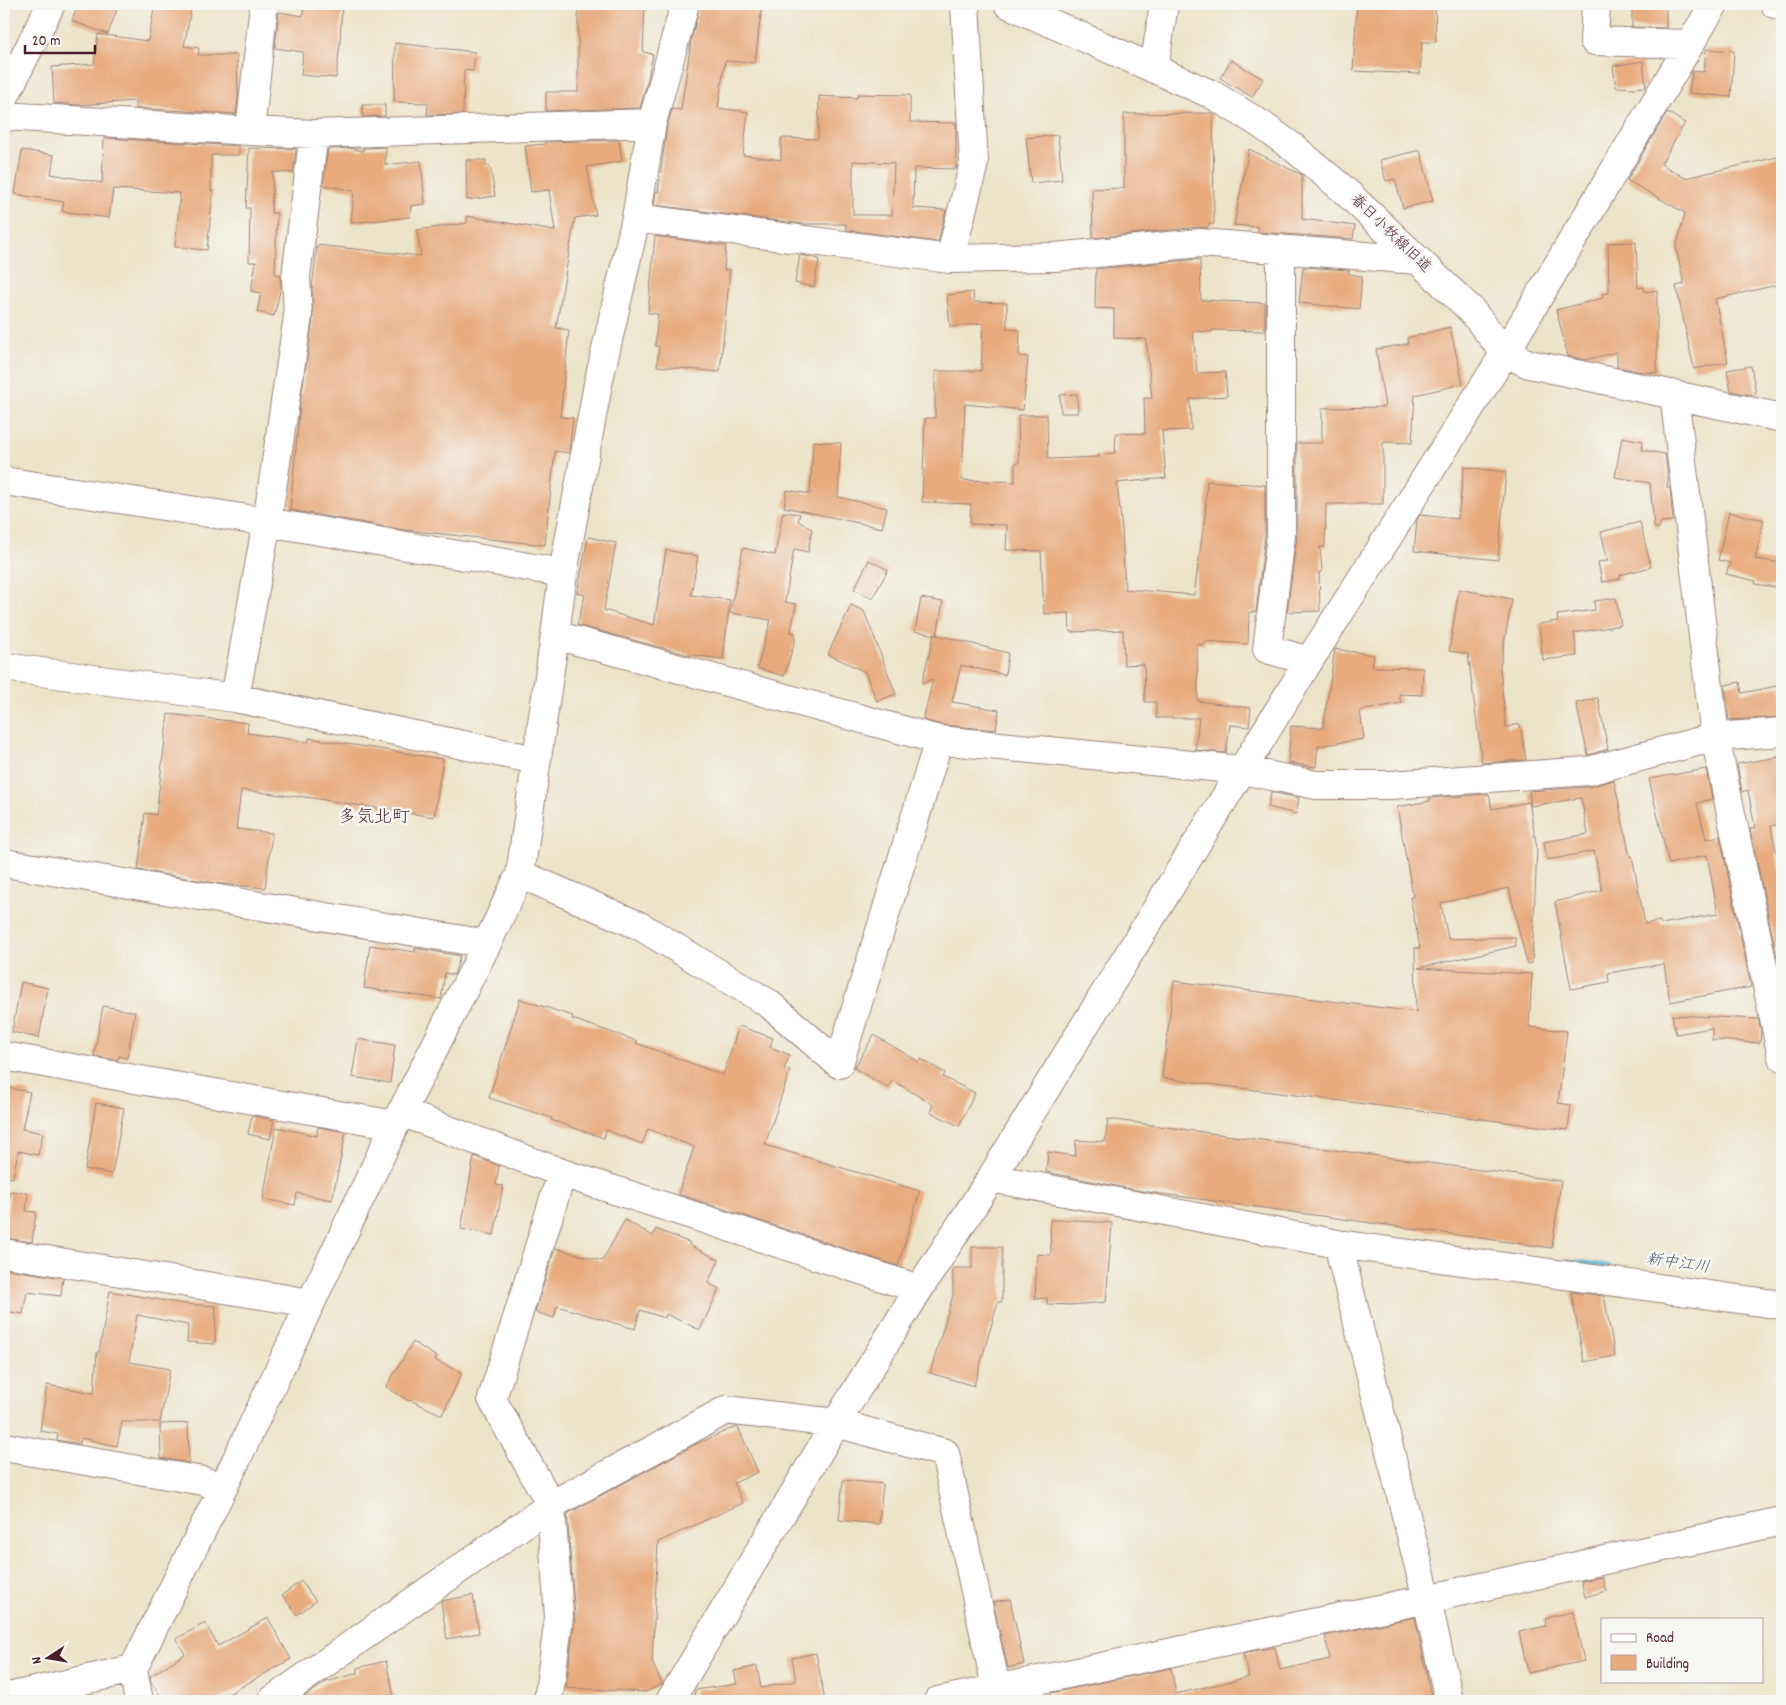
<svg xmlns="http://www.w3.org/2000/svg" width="1786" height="1705" font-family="Dekko,'Klee One',sans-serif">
  <rect width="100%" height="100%" fill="#f6f6f2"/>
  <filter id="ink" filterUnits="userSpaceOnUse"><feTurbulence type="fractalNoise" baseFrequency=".02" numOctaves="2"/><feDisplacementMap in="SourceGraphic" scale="10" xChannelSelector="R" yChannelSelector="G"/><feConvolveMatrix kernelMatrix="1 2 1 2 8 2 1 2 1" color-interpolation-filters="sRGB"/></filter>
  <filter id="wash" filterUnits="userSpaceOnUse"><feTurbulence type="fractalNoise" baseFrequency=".0096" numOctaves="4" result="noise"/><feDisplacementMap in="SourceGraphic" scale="20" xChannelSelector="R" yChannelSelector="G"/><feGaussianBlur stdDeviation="1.12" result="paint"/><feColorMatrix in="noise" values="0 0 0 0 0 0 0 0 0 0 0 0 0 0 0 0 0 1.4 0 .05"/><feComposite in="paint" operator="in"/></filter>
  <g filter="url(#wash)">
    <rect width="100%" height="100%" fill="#ece4c8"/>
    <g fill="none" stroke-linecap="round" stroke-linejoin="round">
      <path stroke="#50afce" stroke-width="7" d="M 1569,1262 L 1608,1267"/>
    </g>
    <g id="blocks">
      <path fill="#e8ab7e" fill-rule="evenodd" d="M 78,4 L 119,4 L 108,34 L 72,21 Z
        M 155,4 L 192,4 L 184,46 L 199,48 L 198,55 L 237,55 L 238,97 L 236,114 L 135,108 L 135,101 L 78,105 L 54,103 L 52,67 L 94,64 L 98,34 L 148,41 Z
        M 303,4 L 342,4 L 340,43 L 336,78 L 301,75 L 303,52 L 275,48 L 279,12 L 303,16 Z
        M 578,4 L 645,4 L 643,52 L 653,54 L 648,78 L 640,108 L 546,111 L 546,92 L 578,92 Z
        M 700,4 L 762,4 L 755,63 L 725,61 L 718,108 L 748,112 L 743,155 L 781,160 L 781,138 L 818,139 L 819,96 L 857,98 L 858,94 L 910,95 L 910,122 L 956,123 L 956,169 L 914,168 L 913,208 L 946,210 L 938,242 L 846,230 L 846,224 L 803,224 L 654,205 L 656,191 L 658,192 L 667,126 L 672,109 L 681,110 L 691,41 ZM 853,161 L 894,163 L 892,215 L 853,215 Z
        M 1357,4 L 1435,4 L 1436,42 L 1422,42 L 1420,74 L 1353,71 Z
        M 1632,4 L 1666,4 L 1666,28 L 1632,27 Z
        M 395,43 L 475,52 L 473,71 L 464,70 L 463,114 L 427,115 L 428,103 L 394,102 Z
        M 1706,49 L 1734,51 L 1731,97 L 1689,93 L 1692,71 L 1704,72 Z
        M 1231,60 L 1263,79 L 1252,97 L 1220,78 Z
        M 1643,61 L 1646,87 L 1634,88 L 1616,87 L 1613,66 Z
        M 362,105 L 385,105 L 385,116 L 363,117 Z
        M 1667,112 L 1685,123 L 1661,164 L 1685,178 L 1782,156 L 1782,284 L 1715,299 L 1728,362 L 1694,369 L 1676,286 L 1684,284 L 1676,248 L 1685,213 L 1627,180 Z
        M 1213,113 L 1214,224 L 1208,224 L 1208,228 L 1198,227 L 1093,238 L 1092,189 L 1124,188 L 1124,114 Z
        M 1058,135 L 1062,180 L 1031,183 L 1026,138 Z
        M 104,138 L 239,146 L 239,155 L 211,155 L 211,191 L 213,191 L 207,250 L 175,247 L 180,193 L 113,189 L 109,218 L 62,211 L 64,202 L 15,194 L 22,150 L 54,155 L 51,174 L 102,183 Z
        M 619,140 L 622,161 L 587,167 L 596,215 L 575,218 L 556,328 L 569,330 L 560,417 L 573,418 L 569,453 L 555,451 L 545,545 L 405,530 L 290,510 L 300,405 L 313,318 L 312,289 L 317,245 L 421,256 L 417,230 L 467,223 L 467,216 L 555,231 L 549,190 L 531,192 L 525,146 L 545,144 L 545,142 Z
        M 386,147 L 385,165 L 421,161 L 425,204 L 411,206 L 410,217 L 351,223 L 354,191 L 323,185 L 328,149 L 350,148 L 363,151 L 363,148 Z
        M 249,148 L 296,149 L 293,173 L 273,172 L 271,213 L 277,213 L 275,274 L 280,275 L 281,287 L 274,316 L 257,312 L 261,293 L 251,291 L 256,262 L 249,262 L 250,208 L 246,208 Z
        M 1249,149 L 1302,175 L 1302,219 L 1355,226 L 1353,239 L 1258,232 L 1258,227 L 1234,225 Z
        M 1420,150 L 1433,201 L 1403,208 L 1395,179 L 1386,181 L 1380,160 Z
        M 466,160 L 486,160 L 486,166 L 490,166 L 495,196 L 467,200 Z
        M 655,236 L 726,246 L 724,270 L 730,270 L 720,372 L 657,366 L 659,346 L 655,346 L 658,314 L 648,313 Z
        M 1636,242 L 1638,288 L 1644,287 L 1645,292 L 1657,290 L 1657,373 L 1643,372 L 1617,367 L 1617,352 L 1585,360 L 1568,356 L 1556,310 L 1603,298 L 1602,294 L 1609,293 L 1608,243 Z
        M 800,255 L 819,259 L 814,287 L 795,283 Z
        M 1200,259 L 1201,300 L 1265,303 L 1265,331 L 1212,330 L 1212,332 L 1193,331 L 1197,373 L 1225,372 L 1227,396 L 1190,399 L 1191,430 L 1162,431 L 1166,478 L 1117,483 L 1122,530 L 1125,589 L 1194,595 L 1205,515 L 1207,481 L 1265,485 L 1265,535 L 1256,612 L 1249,612 L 1248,644 L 1204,641 L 1204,645 L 1197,644 L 1198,701 L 1251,708 L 1249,727 L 1230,725 L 1226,753 L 1195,750 L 1199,718 L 1156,718 L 1156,702 L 1145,702 L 1144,664 L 1124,665 L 1123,630 L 1070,632 L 1069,613 L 1044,614 L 1041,551 L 1006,550 L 1007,525 L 970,524 L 971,504 L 922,502 L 925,418 L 935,418 L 935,371 L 981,371 L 983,323 L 950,327 L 947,295 L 973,292 L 974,302 L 1007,303 L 1007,329 L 1020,330 L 1019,356 L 1028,357 L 1023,410 L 965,404 L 962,480 L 1015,482 L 1015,463 L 1019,463 L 1018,415 L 1047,415 L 1048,459 L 1099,457 L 1098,455 L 1115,453 L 1116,433 L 1145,434 L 1144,398 L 1152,398 L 1146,339 L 1114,338 L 1114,309 L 1095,308 L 1096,269 Z
        M 1303,267 L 1349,270 L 1349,274 L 1362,276 L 1359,309 L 1299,303 Z
        M 1450,327 L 1463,384 L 1415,395 L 1412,443 L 1383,442 L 1383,504 L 1326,504 L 1325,547 L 1320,547 L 1322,572 L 1319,572 L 1320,611 L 1287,612 L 1297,536 L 1297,443 L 1322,443 L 1322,408 L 1385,407 L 1376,349 L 1408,344 L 1407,338 Z
        M 1751,366 L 1756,394 L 1751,395 L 1731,391 L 1727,370 Z
        M 1077,394 L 1078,413 L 1061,413 L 1060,395 Z
        M 1622,437 L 1643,441 L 1642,450 L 1665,454 L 1668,479 L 1667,488 L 1670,488 L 1673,521 L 1661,522 L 1659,528 L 1654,528 L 1650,483 L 1615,477 Z
        M 813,441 L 841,443 L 838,497 L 887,508 L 882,528 L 784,507 L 787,490 L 810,494 Z
        M 1464,467 L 1506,472 L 1498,560 L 1414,551 L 1417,520 L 1420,515 L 1458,519 Z
        M 783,512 L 800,514 L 798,521 L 812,529 L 808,552 L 794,549 L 785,602 L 796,604 L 791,632 L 795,633 L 795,641 L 784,676 L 757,668 L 771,620 L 730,613 L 743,548 L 775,555 Z
        M 1729,512 L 1764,520 L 1755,559 L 1782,563 L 1782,588 L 1755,584 L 1756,581 L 1726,574 L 1730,563 L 1718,560 Z
        M 1640,522 L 1651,567 L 1620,575 L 1620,579 L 1602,582 L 1598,562 L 1608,561 L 1601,532 Z
        M 588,537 L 616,543 L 604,610 L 654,625 L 666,550 L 698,556 L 691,595 L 730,600 L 723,659 L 689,655 L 577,625 L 585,595 L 577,593 Z
        M 869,560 L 888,570 L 872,599 L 854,589 Z
        M 1459,589 L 1512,599 L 1500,667 L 1506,727 L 1520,724 L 1526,760 L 1482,763 L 1468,654 L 1449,651 Z
        M 921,598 L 943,602 L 937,635 L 915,631 Z
        M 1616,598 L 1621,625 L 1574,633 L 1577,656 L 1543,660 L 1539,624 L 1558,621 L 1557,615 L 1595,610 L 1594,601 Z
        M 851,605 L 864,611 L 896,694 L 877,701 L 865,672 L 828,654 Z
        M 934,634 L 1008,653 L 1005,675 L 961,665 L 952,702 L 999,710 L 996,730 L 942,725 L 923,720 L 933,679 L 922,683 Z
        M 1335,649 L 1374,655 L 1372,667 L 1423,668 L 1422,695 L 1399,694 L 1401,703 L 1360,711 L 1364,739 L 1318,746 L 1316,767 L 1288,763 L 1291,726 L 1323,728 Z
        M 1740,682 L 1742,693 L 1782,685 L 1782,717 L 1729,720 L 1725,685 Z
        M 1598,698 L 1608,749 L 1588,755 L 1576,703 Z
        M 168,714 L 248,723 L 247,733 L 309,742 L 309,738 L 443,759 L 434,817 L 299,796 L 299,797 L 241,790 L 236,829 L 272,833 L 265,888 L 221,884 L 138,870 L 145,813 L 156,815 Z
        M 1779,757 L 1782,775 L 1782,824 L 1771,826 L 1782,881 L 1782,956 L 1777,957 L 1750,829 L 1755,828 L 1748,790 L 1742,792 L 1737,764 Z
        M 1706,769 L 1712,799 L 1697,803 L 1706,839 L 1720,836 L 1751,987 L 1670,1002 L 1664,964 L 1608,973 L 1609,982 L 1571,989 L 1555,902 L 1602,890 L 1594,851 L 1547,860 L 1544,842 L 1588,834 L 1581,798 L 1531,806 L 1529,791 L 1589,787 L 1614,780 L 1630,857 L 1632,856 L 1645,924 L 1660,921 L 1661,924 L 1717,914 L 1717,908 L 1707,855 L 1669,864 L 1649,779 Z
        M 1271,792 L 1299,798 L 1296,814 L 1268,807 Z
        M 1489,794 L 1492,809 L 1529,802 L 1537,848 L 1532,963 L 1527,964 L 1509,888 L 1441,903 L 1448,939 L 1515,937 L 1516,946 L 1418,968 L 1532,974 L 1529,1027 L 1567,1031 L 1558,1103 L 1571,1105 L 1568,1130 L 1162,1078 L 1174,981 L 1416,1012 L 1415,948 L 1420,948 L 1410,897 L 1413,897 L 1397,807 L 1430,801 L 1430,798 Z
        M 370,945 L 415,952 L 415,948 L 460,956 L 454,975 L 445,973 L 441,999 L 364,988 Z
        M 21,982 L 48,988 L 39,1038 L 12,1032 Z
        M 520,999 L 573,1016 L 572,1019 L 637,1041 L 636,1043 L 723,1075 L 739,1026 L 773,1038 L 770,1047 L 790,1055 L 784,1069 L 790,1070 L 765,1145 L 920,1191 L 898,1266 L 678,1194 L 694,1147 L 648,1129 L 642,1144 L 606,1130 L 604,1138 L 551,1120 L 552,1118 L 489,1098 Z
        M 103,1006 L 135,1012 L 127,1058 L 119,1056 L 118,1060 L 94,1056 Z
        M 1672,1015 L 1758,1019 L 1761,1031 L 1760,1043 L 1712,1040 L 1712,1028 L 1676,1034 Z
        M 874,1035 L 919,1062 L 921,1059 L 945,1073 L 943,1077 L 975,1093 L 959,1126 L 930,1112 L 933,1105 L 892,1080 L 888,1088 L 854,1068 Z
        M 358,1039 L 395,1045 L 390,1083 L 352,1077 Z
        M 4,1087 L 30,1092 L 22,1129 L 43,1133 L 38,1155 L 18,1151 L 13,1178 L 4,1177 Z
        M 96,1103 L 124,1108 L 112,1174 L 85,1169 Z
        M 252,1116 L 274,1120 L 270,1139 L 248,1134 Z
        M 1108,1119 L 1561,1181 L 1552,1248 L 1141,1191 L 1046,1172 L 1048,1152 L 1075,1156 L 1076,1140 L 1105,1142 Z
        M 276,1127 L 317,1136 L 318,1127 L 346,1132 L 332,1200 L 297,1193 L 295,1205 L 263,1199 Z
        M 474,1156 L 499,1166 L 496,1185 L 503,1186 L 494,1235 L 461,1229 Z
        M 10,1191 L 28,1193 L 26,1211 L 36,1212 L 32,1242 L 4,1238 Z
        M 625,1220 L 653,1236 L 656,1229 L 690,1243 L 689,1245 L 719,1260 L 708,1283 L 719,1289 L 700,1330 L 666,1314 L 665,1318 L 640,1310 L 635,1329 L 557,1306 L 554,1318 L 535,1312 L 555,1248 L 602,1261 Z
        M 1050,1220 L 1081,1220 L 1081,1221 L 1112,1223 L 1106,1302 L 1071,1305 L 1047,1304 L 1047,1298 L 1035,1299 L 1037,1254 L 1051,1255 Z
        M 972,1247 L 1002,1247 L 1002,1302 L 998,1302 L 974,1386 L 930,1373 L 953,1295 L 953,1268 L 972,1268 Z
        M 7,1269 L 63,1278 L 61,1296 L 27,1292 L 23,1314 L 4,1311 L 4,1291 Z
        M 110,1291 L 183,1304 L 216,1306 L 215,1344 L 187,1342 L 188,1325 L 137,1315 L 129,1362 L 170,1369 L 160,1422 L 122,1422 L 117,1446 L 81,1438 L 80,1444 L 57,1440 L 58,1434 L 40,1431 L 47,1385 L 94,1393 L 97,1352 L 99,1352 Z
        M 1571,1292 L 1604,1296 L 1615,1356 L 1584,1362 Z
        M 413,1342 L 437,1357 L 435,1360 L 462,1373 L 442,1415 L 410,1400 L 409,1401 L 386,1387 Z
        M 188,1423 L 189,1463 L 161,1458 L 160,1424 Z
        M 735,1427 L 738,1427 L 758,1472 L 734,1483 L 743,1503 L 658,1542 L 652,1662 L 662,1684 L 646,1692 L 566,1688 L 575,1616 L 567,1514 L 692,1446 Z
        M 843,1480 L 883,1484 L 879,1524 L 839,1520 Z
        M 1602,1577 L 1606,1591 L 1585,1597 L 1581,1581 Z
        M 301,1581 L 316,1601 L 297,1615 L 282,1595 Z
        M 473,1595 L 479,1633 L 447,1639 L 441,1601 Z
        M 1010,1599 L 1024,1664 L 1008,1668 L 993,1602 Z
        M 1573,1612 L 1584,1661 L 1528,1673 L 1519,1632 L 1546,1626 L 1545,1618 Z
        M 1415,1617 L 1432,1701 L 1052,1701 L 1051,1693 L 1171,1668 L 1176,1694 L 1249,1677 L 1243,1653 L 1275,1647 L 1280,1670 L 1330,1659 L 1325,1636 Z
        M 268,1618 L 291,1659 L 216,1701 L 164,1701 L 151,1682 L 150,1676 L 185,1654 L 176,1639 L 205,1623 L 218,1646 Z
        M 816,1653 L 825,1701 L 694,1701 L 695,1690 L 737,1684 L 734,1671 L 757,1666 L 761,1688 L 796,1681 L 792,1658 Z
        M 386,1661 L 395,1701 L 298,1701 L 326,1682 L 358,1673 L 357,1668 Z"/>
    </g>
  </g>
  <g filter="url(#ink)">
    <use href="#blocks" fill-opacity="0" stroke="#9b827a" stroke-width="1"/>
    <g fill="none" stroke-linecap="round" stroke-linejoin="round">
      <g stroke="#9b827a" stroke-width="30">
        <path id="minor" d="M 1008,4 L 1213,95 L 1259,123 L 1294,148 L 1344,190 L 1471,310 L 1505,353 L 1529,364 L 1782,418
          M 1596,4 L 1594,41 L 1690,44
          M 1775,4 L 1782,5
          M 1154,69 L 1164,4
          M 4,98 L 51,4
          M 4,116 L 250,131 L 314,134 L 652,123
          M 250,131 L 264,4
          M 636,218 L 950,259 L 1055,257 L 1200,243 L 1417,260
          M 1281,249 L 1281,536 L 1267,649 L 1309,661
          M 950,259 L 974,163 L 965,4
          M 1674,394 L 1715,737 L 1782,1057
          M 4,481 L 267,522 L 563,573
          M 555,635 L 939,740 L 1242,770 L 1316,785 L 1390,785 L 1588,771 L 1715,737 L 1782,732
          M 4,667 L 235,698 L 536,760
          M 235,698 L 267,522 L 298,316 L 296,276 L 314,134
          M 4,863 L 487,944
          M 520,874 L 640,926 L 768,1003 L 839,1064 L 939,740
          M 4,1056 L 395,1125
          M 401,1112 L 562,1173 L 919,1289
          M 991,1178 L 1338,1244 L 1782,1305
          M 1338,1244 L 1427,1599 L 1449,1701
          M 4,1253 L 311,1303
          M 4,1447 L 203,1481 L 223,1488
          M 4,1698 L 133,1669
          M 139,1701 L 133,1669 L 223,1488 L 395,1125 L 487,944 L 520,874 L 555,635 L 563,573 L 598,384 L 636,218 L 652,123 L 685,4
          M 271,1701 L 551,1505 L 726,1410 L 836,1423 L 945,1453 L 999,1701
          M 548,1701 L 559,1617 L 551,1505 L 492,1399 L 562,1173
          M 670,1701 L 836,1423 L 919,1289 L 991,1178 L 1309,661 L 1505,353 L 1714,4
          M 938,1701 L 1427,1599 L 1782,1521"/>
      </g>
      <use href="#minor" stroke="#fff" stroke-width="28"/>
    </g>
  </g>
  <g text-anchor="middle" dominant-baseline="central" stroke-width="5" stroke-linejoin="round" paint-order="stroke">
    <g font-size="15" fill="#4a1f2b" stroke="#f6f6f2">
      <text transform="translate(1390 234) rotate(44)">春日小牧線旧道</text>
    </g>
    <g font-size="16" font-style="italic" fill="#4c596c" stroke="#f6f6f2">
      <text transform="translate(1678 1264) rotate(8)">新中江川</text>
    </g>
    <g font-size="18" fill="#4a1f2b" stroke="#f6f6f2">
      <text x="374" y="818">多気北町</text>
    </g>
  </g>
  <rect width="1786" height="1705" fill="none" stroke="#f6f6f2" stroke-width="20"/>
  <rect x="1601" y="1618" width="162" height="65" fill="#f6f6f2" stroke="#b1a0a2"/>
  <rect x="1611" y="1634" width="25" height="8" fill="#ffffff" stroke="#b1a0a2"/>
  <text x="1646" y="1642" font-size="15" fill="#4a1f2b">Road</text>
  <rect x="1611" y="1655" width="25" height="15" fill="#e8ab7e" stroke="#b1a0a2"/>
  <text x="1646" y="1668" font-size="15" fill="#4a1f2b">Building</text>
  <g transform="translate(48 1658) rotate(258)" stroke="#f6f6f2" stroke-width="4" paint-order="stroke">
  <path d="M0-4L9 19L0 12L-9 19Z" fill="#4a1f2b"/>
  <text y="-8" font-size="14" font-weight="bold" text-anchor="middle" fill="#4a1f2b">N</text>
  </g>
  <path d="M25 45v8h70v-8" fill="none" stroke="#4a1f2b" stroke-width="2.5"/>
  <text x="32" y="45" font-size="15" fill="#4a1f2b" stroke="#f6f6f2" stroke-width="4" paint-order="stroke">20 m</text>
</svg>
